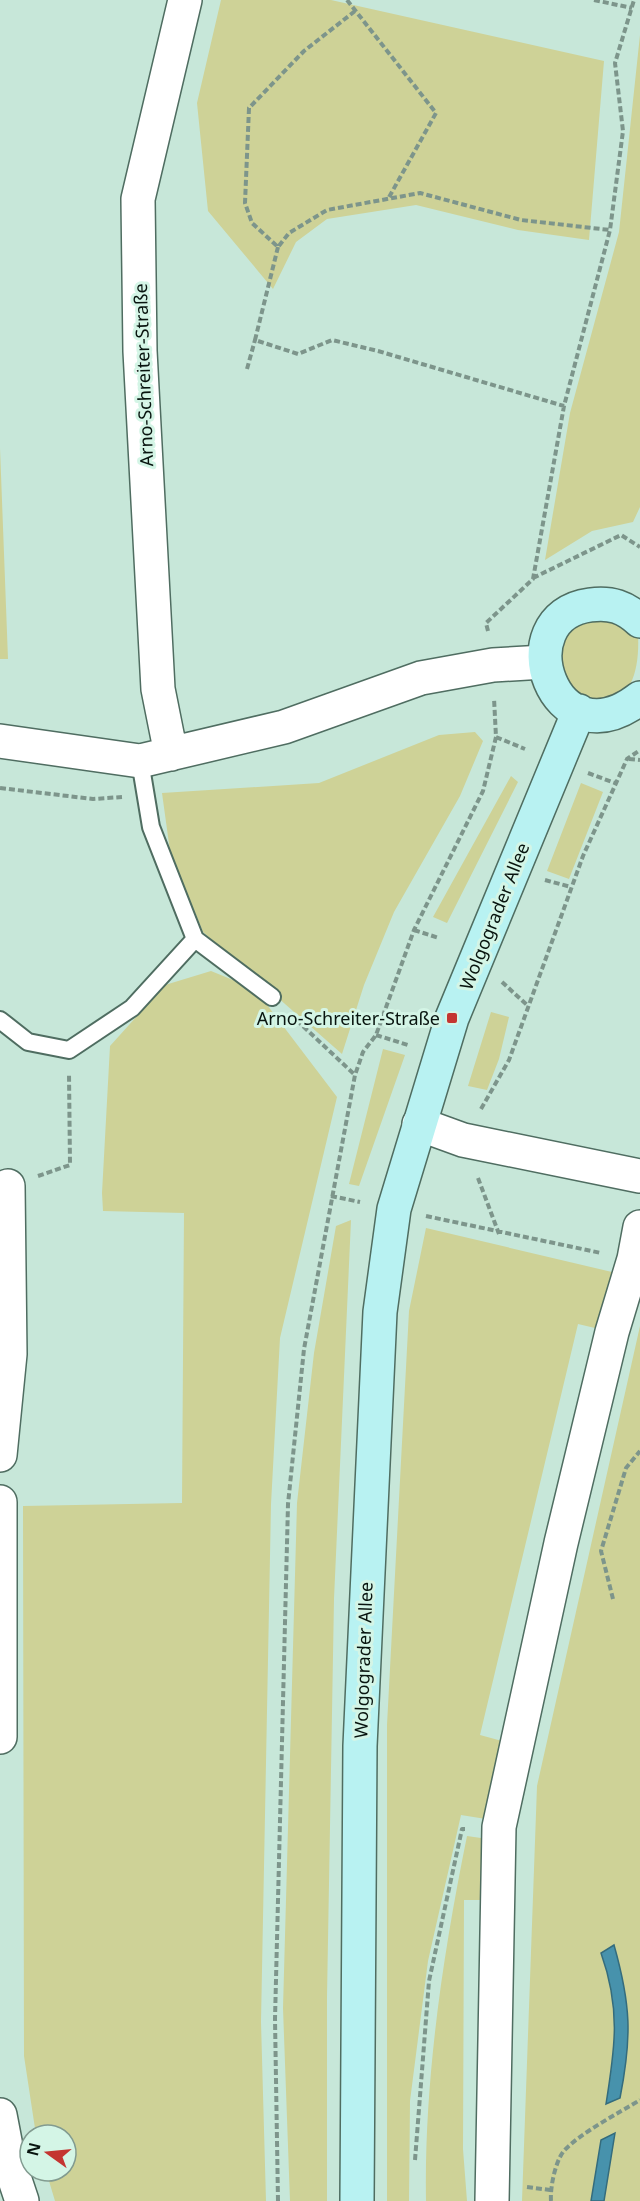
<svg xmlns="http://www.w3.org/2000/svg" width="640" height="2201" font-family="'Noto Sans',sans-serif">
  <rect width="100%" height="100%" fill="#c7e7d9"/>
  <path fill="#ced297" d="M 221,0 L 331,0 L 604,61 L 589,240 L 518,230 L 416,205 L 327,219 L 296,242 L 273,289 L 208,211 L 197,103 Z
    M 640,35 L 640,507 L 633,522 L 592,531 L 545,560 L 570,413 L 619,232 Z
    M 0,448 L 8,659 L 0,659 Z
    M 613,615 L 638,634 C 640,673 630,713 584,699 C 576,697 568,688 561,683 L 561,636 L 583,617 Z
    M 475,732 L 483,741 L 460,796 L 394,912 L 364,985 L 342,1054 L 203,932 L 170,851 L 162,793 L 319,783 L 439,735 Z
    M 511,776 L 518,782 L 447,923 L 433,917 Z
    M 581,783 L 603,792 L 569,879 L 547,871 Z
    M 211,971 L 255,989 L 337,1097 L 280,1338 L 271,1504 L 261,2022 L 266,2201 L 55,2201 L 46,2171 L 66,2171 L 66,2135 L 36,2135 L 24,2056 L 23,1506 L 182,1503 L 184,1213 L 103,1211 L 102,1193 L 110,1046 L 165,985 Z
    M 491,1012 L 509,1017 L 499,1059 L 487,1090 L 468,1086 Z
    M 383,1049 L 405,1055 L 359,1186 L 349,1184 Z
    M 351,1220 L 334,1599 L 327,1997 L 327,2201 L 290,2201 L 283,2008 L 297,1503 L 314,1353 L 336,1226 Z
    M 426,1228 L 612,1272 L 595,1328 L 578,1324 L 480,1735 L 502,1741 L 486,1819 L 461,1815 L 428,1961 L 410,2101 L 409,2201 L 387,2201 L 387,1725 L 409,1311 Z
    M 640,1326 L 640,2201 L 522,2201 L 537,1786 Z
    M 467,1836 L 488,1839 L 486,1900 L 464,1900 L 463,2149 L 467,2201 L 426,2201 C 424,2080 443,1954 467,1836 Z"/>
  <path fill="#4792ac" stroke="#346c7d" stroke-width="1.5" d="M 614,1945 C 631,2005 632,2037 620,2098 L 606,2104 C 615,2048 621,2009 601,1953 Z
    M 615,2133 L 604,2201 L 591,2201 L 601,2140 Z"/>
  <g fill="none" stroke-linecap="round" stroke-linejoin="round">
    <g stroke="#4f6d61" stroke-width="20">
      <path id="lane" d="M 140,761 L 151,827 L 195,939 L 272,997
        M 0,1020 L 28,1042 L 69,1050 L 132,1008 L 195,939"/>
    </g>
    <g stroke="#4f6d61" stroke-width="36">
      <path id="street" d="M 0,741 L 140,761 L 284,727 L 421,678 L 493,665 L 544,662
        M 171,754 L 158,689 L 140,351 L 138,199 L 185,0
        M 419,1124 L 463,1140 L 640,1176
        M 0,1455 L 10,1354 L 8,1186
        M 0,1502 L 0,1737
        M 0,2115 L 9,2162 L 22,2201
        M 492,2201 L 499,1827 L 561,1543 L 612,1332 L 634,1259 L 640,1227"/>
    </g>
    <g stroke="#4f6d61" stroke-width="36">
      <path id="secondary" d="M 640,621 C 625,607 611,602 590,605 C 504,616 553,766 640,698
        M 357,2201 L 360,1746 L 380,1312 L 394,1209 L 452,1018 L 579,711"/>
    </g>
    <path stroke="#7d958b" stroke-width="4" stroke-dasharray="6 3" stroke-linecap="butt" d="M 347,0 L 436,113 L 388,199
      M 594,0 L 632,8
      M 355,11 L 304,51 L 249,108 L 245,203 L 252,223 L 278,247 L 289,233 L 327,210 L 420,193 L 521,220 L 610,230
      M 278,247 L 255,340 L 298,354 L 332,340 L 378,351 L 564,406
      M 247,369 L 255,340
      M 533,578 L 621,535 L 640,547
      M 488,631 L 486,623 L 533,579 L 564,406 L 610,230 L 623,131 L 615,63 L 634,0
      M 496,737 L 525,749
      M 629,759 L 640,760
      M 588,773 L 615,783
      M 0,788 L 93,799 L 122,797
      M 545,880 L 571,887
      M 414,930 L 439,938
      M 502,982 L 527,1005
      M 290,1014 L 355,1075
      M 376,1035 L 408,1045
      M 481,1109 L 509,1060 L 583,856 L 627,759 L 640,750
      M 38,1176 L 70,1165 L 69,1074
      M 478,1178 L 499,1234
      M 331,1196 L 360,1202
      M 426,1216 L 601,1253
      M 613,1599 L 601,1551 L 626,1468 L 640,1451
      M 415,2160 L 429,1981 L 462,1829 L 465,1829
      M 527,2187 L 550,2190
      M 278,2201 L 275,2019 L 288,1504 L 304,1349 L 355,1075 L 363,1052 L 376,1035 L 414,930 L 483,791 L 496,737 L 494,698
      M 551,2201 C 550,2188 555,2163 563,2152 C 578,2134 619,2113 640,2100"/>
    <use href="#lane" stroke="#fff" stroke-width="16"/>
    <use href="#street" stroke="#fff" stroke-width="33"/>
    <use href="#secondary" stroke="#b8f2f2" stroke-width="33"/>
  </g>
  <rect fill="#c43531" stroke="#d4f5e6" stroke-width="2" x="446" y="1012" width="12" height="12" rx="3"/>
  <g text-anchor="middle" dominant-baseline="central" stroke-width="6" stroke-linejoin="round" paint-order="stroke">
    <g font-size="18" fill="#08140f" stroke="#d4f5e6">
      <text transform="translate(143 375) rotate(-92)">Arno-Schreiter-Straße</text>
      <text transform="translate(494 916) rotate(-68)">Wolgograder Allee</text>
      <text transform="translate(363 1660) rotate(-88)">Wolgograder Allee</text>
    </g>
    <g font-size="18" fill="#08140f" stroke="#d4f5e6" text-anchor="end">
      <text x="440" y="1018">Arno-Schreiter-Straße</text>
    </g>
  </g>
  <g transform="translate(48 2153) rotate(285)"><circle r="28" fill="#d4f5e6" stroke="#829b90" stroke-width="1.5"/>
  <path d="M0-4.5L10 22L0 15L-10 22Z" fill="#c43531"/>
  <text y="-9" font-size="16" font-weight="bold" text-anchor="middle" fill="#08140f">N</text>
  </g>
</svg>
